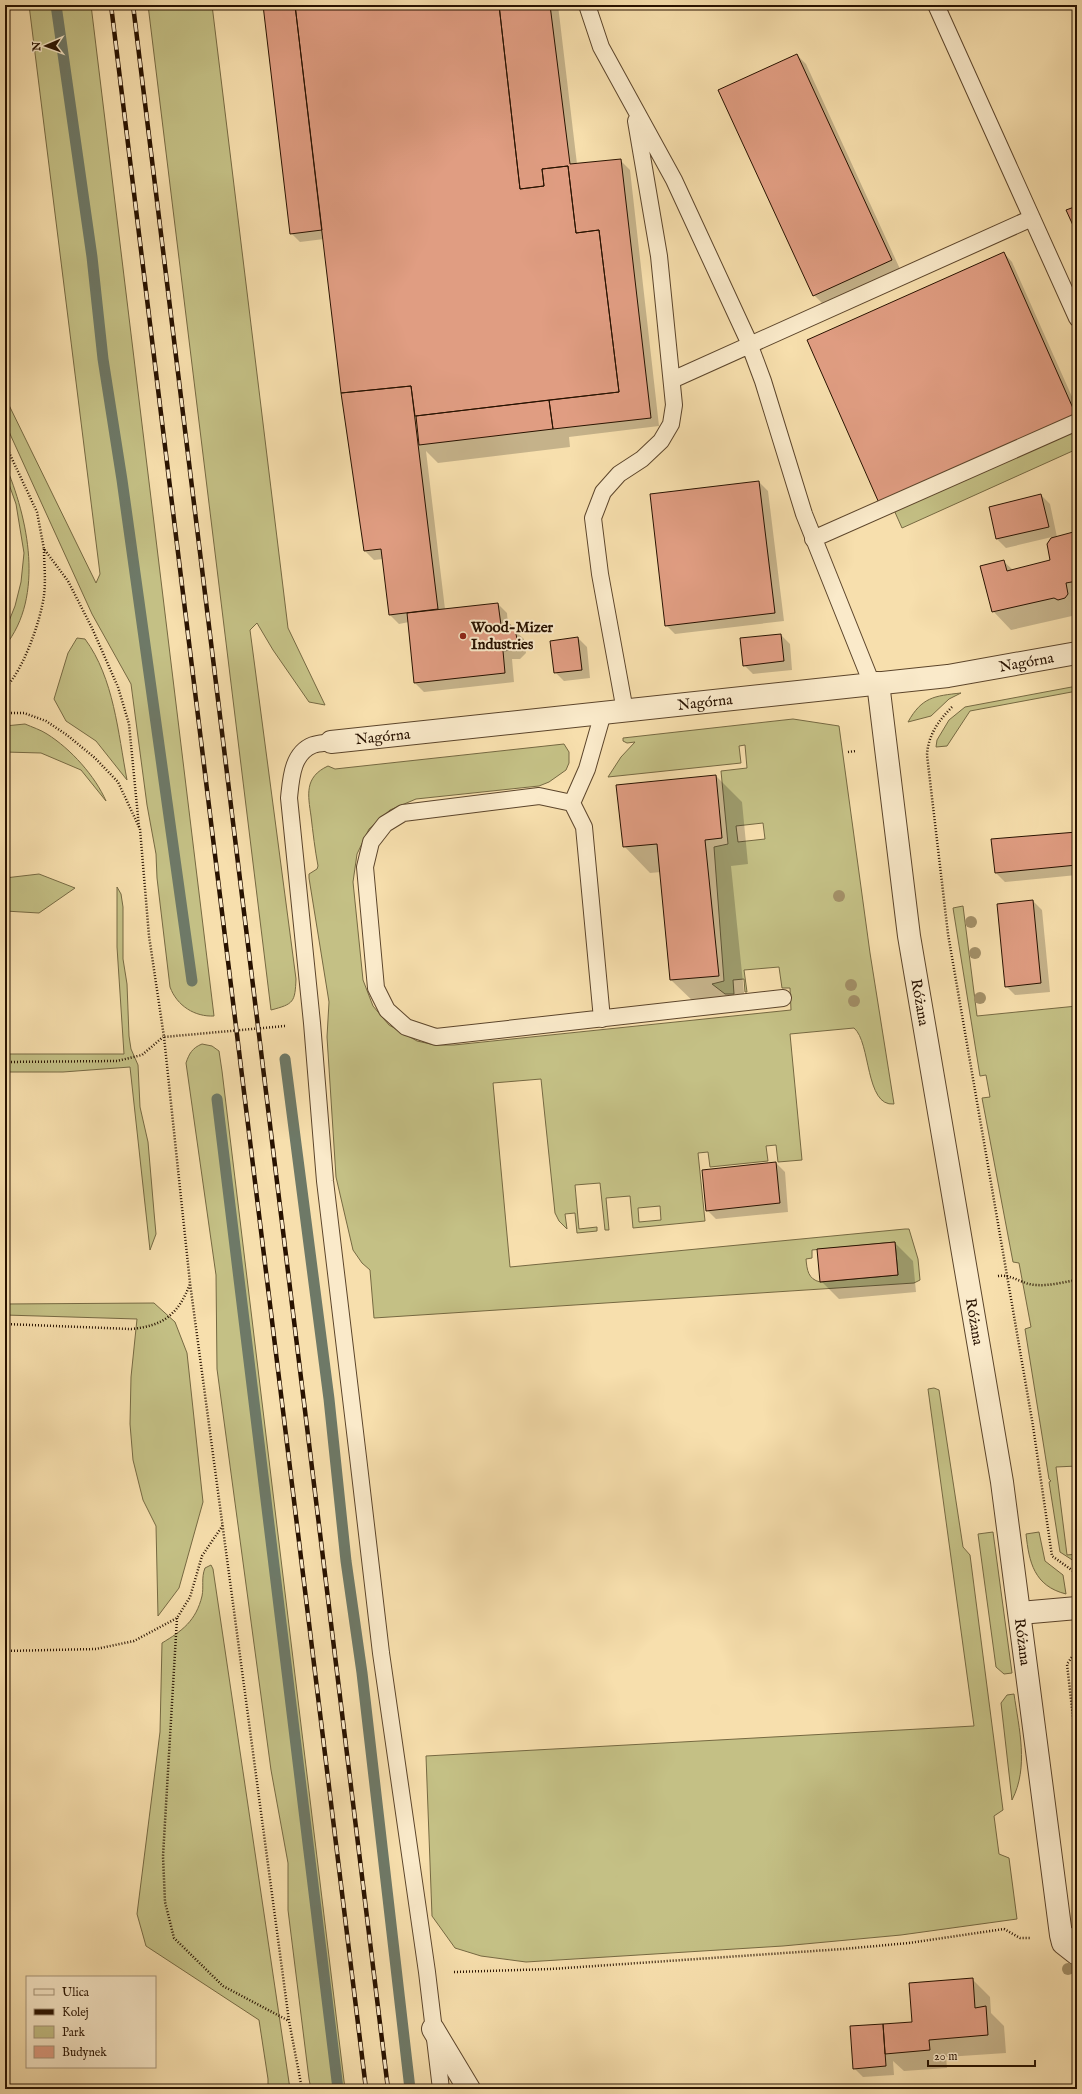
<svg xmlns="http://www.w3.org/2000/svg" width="1082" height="2094" font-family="'IM FELL English',serif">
  <rect width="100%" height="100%" fill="#f7dfad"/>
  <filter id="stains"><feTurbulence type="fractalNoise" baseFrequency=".005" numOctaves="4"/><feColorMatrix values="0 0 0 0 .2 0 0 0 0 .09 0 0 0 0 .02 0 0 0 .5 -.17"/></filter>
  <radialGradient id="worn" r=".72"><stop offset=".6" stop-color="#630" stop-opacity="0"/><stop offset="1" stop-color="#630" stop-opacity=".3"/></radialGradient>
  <path fill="#c4c085" stroke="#766942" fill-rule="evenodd" d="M 29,5 L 91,5 L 214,1016 C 195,1017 177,1006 170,987 L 157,878 L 156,854 L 147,805 L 131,684 L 92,614 L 5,423 L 5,397 L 96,583 L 100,574 Z
    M 148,5 L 212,5 L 288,628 L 325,705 L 309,702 L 273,650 L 257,623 L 250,630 L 296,979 C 295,1002 294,1004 271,1010 Z
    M 1077,429 L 1077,449 L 902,528 L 894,510 Z
    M 5,464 C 28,518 45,596 5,646 L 5,631 L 15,606 L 21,582 L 24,553 L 16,504 L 5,473 Z
    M 77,638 L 85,639 C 114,678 118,733 127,780 L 96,741 L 66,721 L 54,699 L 68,653 Z
    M 1077,686 L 1077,691 L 970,711 L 947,746 L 936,747 L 937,740 L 949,720 L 965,707 Z
    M 961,693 L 949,699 L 931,716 L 908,722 C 922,697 934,696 961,693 Z
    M 793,719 L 839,726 L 870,953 L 894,1104 C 865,1107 871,1042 854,1028 L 790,1034 L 802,1160 L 778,1162 L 776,1145 L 766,1146 L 768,1161 L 710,1167 L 708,1152 L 698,1153 L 705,1221 L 633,1228 L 630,1196 L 606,1198 L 609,1230 L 605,1230 L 600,1183 L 575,1185 L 579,1229 L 597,1227 L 597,1231 L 577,1233 L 575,1213 L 565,1214 L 567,1229 L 559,1221 L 555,1213 L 541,1079 L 493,1083 L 510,1267 L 905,1229 L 909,1229 L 918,1259 L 920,1280 L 914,1283 L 374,1318 L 370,1270 L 362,1263 L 353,1250 L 336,1177 L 327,1037 L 329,1002 L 309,878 L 309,874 L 317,869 L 318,866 C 315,850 313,833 311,816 C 308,795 304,777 328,766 L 335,769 L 564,744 L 569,752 L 569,763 L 566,770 L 549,782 L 539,786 L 416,799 L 390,810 L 369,829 L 357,854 L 353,882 L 363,980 L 373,1006 L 389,1025 L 417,1041 L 435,1045 L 454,1045 L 791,1010 L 790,988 L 782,988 L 779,967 L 744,970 L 747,992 L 745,992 L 744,979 L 733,980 L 734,994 L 725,994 L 712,984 L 724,981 L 714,847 L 728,844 L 721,771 L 747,768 L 745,745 L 739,746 L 741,763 L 608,777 L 621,757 L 635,742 L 627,743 L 623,741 L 623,738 ZM 763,823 L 765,839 L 738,842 L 736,826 ZM 660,1206 L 661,1220 L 639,1222 L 638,1208 ZM 895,1242 L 898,1275 L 820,1282 C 808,1279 807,1270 806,1259 L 812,1258 L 812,1250 Z
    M 25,724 C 32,727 41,730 47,734 C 71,749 95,776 106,801 L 81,770 L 41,753 L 5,752 L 5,726 Z
    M 39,874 L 75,888 L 39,913 L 5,911 L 5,878 Z
    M 117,887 L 121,894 L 123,907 L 123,959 L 127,984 L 129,1036 L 131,1049 L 138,1065 L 140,1107 L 148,1142 L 154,1212 L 156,1234 L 150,1250 L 130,1067 L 63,1072 L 5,1072 L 5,1054 L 124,1054 L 117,947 Z
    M 963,906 L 977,1016 L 1077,1006 L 1077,1466 L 1056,1467 L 1067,1555 L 1077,1554 L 1077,1563 L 1060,1552 L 1049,1482 L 1051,1481 L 1049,1479 L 1025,1329 L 1031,1327 L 1019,1263 L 1013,1262 L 982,1098 L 990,1097 L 986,1075 L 980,1076 L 953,908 Z
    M 202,1044 L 212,1046 L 219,1051 L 222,1071 L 345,2089 L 311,2089 L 309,2079 L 288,1910 L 288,1863 L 271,1770 L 217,1369 L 216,1275 L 186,1063 C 189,1054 192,1048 202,1044 Z
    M 154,1303 L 175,1322 L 187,1353 L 203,1502 L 179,1588 L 158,1616 L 156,1526 L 143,1500 L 133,1460 L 130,1424 L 131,1377 L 137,1319 L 5,1315 L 5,1304 Z
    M 934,1388 L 939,1390 L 963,1547 L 970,1555 L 1003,1810 L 994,1816 L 999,1854 L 1009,1858 L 1017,1919 L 901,1935 L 783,1946 L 526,1962 L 481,1956 L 455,1948 L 432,1916 L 426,1756 L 974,1726 L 928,1389 Z
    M 993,1532 L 1012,1673 L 1004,1674 L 996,1667 L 978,1534 Z
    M 1039,1532 L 1045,1561 L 1063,1575 L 1066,1594 C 1034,1586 1029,1562 1026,1534 Z
    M 211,1565 L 213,1569 L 290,2089 L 268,2089 L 268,2079 L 259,2020 L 146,1946 L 137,1914 L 160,1732 L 162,1643 C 182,1631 196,1621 202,1596 C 204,1587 201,1578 205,1568 Z
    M 1014,1694 C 1019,1729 1029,1767 1012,1800 L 1001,1703 L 1007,1695 Z"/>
  <path fill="#0003" d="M 264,5 L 558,5 L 577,164 L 621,161 L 630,170 L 659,426 L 569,437 L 570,447 L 438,463 L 426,451 L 445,609 L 498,604 L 507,613 L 508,625 L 524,639 L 526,653 L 520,659 L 512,659 L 514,682 L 424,692 L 415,683 L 409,622 L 399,624 L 390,615 L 383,559 L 374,560 L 365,551 L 324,239 L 300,242 L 291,233 Z
    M 797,55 L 806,64 L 900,269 L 823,304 L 814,295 Z
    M 1004,253 L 1012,262 L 1077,408 L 1077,427 Z
    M 759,482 L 768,491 L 784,621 L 675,634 L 666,625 Z
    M 1041,495 L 1050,504 L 1057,537 L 1077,532 L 1077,618 L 1072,616 L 1011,630 L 993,611 L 1003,561 L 1013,570 L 1052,561 L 1048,544 L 1052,537 L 1006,548 L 997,539 L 990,507 Z
    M 781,635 L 790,644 L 792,670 L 753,674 L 744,665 Z
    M 578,638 L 587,647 L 590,678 L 564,681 L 555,672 Z
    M 716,776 L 742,802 L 748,864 L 731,866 L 745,1002 L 698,1006 L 671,980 L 661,872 L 650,873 L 624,846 Z
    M 1077,833 L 1077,875 L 1005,882 L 996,873 Z
    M 1033,901 L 1042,910 L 1050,992 L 1015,995 L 1006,986 Z
    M 776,1163 L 785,1172 L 788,1212 L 716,1219 L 707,1210 Z
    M 895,1243 L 913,1261 L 916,1292 L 839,1299 L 821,1281 Z
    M 972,1979 L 990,1997 L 991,2013 L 1004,2026 L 1006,2053 L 946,2057 L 947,2068 L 904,2071 L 893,2061 L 894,2075 L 863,2077 L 854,2068 Z"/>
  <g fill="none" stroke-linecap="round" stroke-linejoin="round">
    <path stroke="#6e7967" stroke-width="11" d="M 56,5 L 92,257 L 103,359 L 122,480 L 192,981
      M 285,1059 L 329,1399 L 346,1561 L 362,1673 L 410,2089
      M 217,1099 L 338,2089"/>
  </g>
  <path fill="#e09d82" stroke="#281200" d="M 263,5 L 295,5 L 322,230 L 290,234 Z
    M 295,5 L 499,5 L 520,189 L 544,186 L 542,169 L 568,166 L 576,233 L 599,230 L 619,392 L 415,416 L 411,386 L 341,393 Z
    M 499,5 L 550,5 L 570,164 L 621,159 L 651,418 L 553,429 L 549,400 L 619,392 L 599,230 L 576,233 L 568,166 L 542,169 L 544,186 L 520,189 Z
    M 797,54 L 892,260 L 813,296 L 718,90 Z
    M 1077,206 L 1077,234 L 1066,210 Z
    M 1004,252 L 1076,415 L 879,503 L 807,340 Z
    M 411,386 L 438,609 L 389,615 L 381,549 L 364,551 L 341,393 Z
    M 549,400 L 553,429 L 419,445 L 416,416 Z
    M 759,481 L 775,613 L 665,626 L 650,494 Z
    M 1041,494 L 1049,527 L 996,539 L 989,507 Z
    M 1077,510 L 1077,529 L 1073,511 Z
    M 1077,531 L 1077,581 L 1066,583 L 1068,594 L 1065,598 L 1058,600 L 1054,598 L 992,612 L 980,566 L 1004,560 L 1007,571 L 1050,560 L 1047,544 L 1051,538 Z
    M 498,603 L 501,625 L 509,624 L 515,629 L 518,644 L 511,650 L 503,651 L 505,673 L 414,683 L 407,613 Z
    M 781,634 L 784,661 L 743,666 L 740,638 Z
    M 578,637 L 582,670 L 554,673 L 550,641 Z
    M 716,775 L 722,838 L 705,840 L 719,976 L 670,980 L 657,844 L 623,847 L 616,785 Z
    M 1077,832 L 1077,865 L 995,873 L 991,839 Z
    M 1033,900 L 1041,983 L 1005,987 L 997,904 Z
    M 776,1162 L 780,1203 L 706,1211 L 702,1170 Z
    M 895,1242 L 898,1275 L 820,1282 L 817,1249 Z
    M 973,1978 L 975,2008 L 986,2006 L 988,2035 L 929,2040 L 930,2050 L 885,2054 L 883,2024 L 912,2022 L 909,1983 Z
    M 883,2024 L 886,2066 L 853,2069 L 850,2026 Z"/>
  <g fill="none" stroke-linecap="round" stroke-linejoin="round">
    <g stroke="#5c452b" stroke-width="18">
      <path id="service" d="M 587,5 L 601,47 L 674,180 L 747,338 L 763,381 L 804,514 L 872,684
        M 936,5 L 1077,318
        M 672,380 L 1032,218
        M 813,539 L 1077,422
        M 625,711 L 600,574 L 593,518 L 603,492 L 619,474 L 642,459 L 661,441 L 671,424 L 674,405 L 659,256 L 636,121
        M 603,713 L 587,769 L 572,803 L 539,796 L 403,813 L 385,824 L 371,842 L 365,867 L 376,988 L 387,1010 L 406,1027 L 436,1037 L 783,998
        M 331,742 C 326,743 318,743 313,745 C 292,753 291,779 289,798 L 312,1023 L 325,1181 L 358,1457 L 381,1653 L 427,1972 L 441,2089
        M 572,803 L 584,827 L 602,1019
        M 1061,1935 L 1077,1937"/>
    </g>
    <g stroke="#5c452b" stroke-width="24">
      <g id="minor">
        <path id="s1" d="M 878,683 L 909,936 L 1002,1482 L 1061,1935 L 1063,1943 L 1077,1954"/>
        <path id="s2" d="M 331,742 L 948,676 L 1077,653"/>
        <path d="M 1020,1613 L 1077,1608"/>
        <path d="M 433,2029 L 469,2089"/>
      </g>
    </g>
    <path stroke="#281200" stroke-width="2.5" stroke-dasharray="1 2" stroke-linecap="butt" d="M 5,444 L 37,512 L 44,549 L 68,581 L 92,628 L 118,687 L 129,724 L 139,827
      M 5,688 C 23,671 41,620 44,595 C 46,581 44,564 44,549
      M 952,707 C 939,720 928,735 927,755 L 948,934 L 1033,1426 L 1052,1556 L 1076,1573 L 1077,1579
      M 5,713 L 24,713 L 46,721 L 67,735 L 95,758 L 118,782 L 140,829 L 149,936 L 164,1037 L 285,1026
      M 848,752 L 856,751
      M 164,1037 L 190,1283 L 289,2021 L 302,2089
      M 5,1062 L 117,1061 L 142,1055 L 163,1037
      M 998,1276 C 1013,1274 1022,1285 1037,1285 C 1049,1286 1064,1282 1077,1280
      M 5,1324 L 131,1329 C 163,1326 178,1315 190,1284
      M 177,1618 L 163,1856 L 165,1902 L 174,1938 L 223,1986 L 289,2021
      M 1077,1650 L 1067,1664 L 1077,1753
      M 5,1651 L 96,1649 L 134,1641 L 177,1618 L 190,1597 L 202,1556 L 223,1525
      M 454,1972 L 551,1969 L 843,1949 L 909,1943 L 1004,1929 L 1020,1938 L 1031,1938"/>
    <use href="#service" stroke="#faeaca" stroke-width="16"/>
    <use href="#minor" stroke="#faeaca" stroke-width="22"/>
    <g stroke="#281200" stroke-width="4.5">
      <path id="rail" d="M 111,5 L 366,2089
        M 133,5 L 388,2089"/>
    </g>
    <use href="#rail" stroke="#faeaca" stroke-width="3" stroke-dasharray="9" stroke-linecap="butt"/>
  </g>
  <g fill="#a39068">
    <circle cx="839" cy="896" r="6"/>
    <circle cx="971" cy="922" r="6"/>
    <circle cx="975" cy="953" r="6"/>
    <circle cx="851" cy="985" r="6"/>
    <circle cx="980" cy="998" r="6"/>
    <circle cx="854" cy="1001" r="6"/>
    <circle cx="1068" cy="1969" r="6"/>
  </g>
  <circle fill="#8f2418" stroke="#faeaca" stroke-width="1.5" cx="463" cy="636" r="4"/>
  <g text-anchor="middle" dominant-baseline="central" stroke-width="4" stroke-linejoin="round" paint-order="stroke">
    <g font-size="15" font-weight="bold" fill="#281200" stroke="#faeaca" text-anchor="start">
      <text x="471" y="627">Wood-Mizer<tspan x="471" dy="17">Industries</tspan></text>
    </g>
    <g font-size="15" fill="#281200" stroke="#faeaca">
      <text stroke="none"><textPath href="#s2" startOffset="700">Nagórna</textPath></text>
      <text stroke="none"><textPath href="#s2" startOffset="376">Nagórna</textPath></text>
      <text stroke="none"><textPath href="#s2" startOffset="52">Nagórna</textPath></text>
      <text stroke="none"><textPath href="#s1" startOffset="322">Różana</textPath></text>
      <text stroke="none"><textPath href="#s1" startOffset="646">Różana</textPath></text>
      <text stroke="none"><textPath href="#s1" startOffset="970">Różana</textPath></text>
    </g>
  </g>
  <rect width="1082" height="2094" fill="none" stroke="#f7dfad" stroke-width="20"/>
  <rect x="6" y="6" width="1070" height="2082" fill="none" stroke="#281200" stroke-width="2"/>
  <rect x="10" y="10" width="1062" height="2074" fill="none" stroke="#281200"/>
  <rect x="26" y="1976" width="130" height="92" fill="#faeaca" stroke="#a69479"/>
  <rect x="34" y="1989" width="20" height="6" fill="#faeaca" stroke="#a69479"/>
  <text x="62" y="1996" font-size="12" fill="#281200">Ulica</text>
  <rect x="34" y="2009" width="20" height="6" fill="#281200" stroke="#a69479"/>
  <text x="62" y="2016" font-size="12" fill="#281200">Kolej</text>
  <rect x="34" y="2026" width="20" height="12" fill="#c4c085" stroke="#a69479"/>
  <text x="62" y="2036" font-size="12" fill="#281200">Park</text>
  <rect x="34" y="2046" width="20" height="12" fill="#e09d82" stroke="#a69479"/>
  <text x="62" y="2056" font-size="12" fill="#281200">Budynek</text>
  <g transform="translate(46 46) rotate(268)" stroke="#faeaca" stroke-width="3" paint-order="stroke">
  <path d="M0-3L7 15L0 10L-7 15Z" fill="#281200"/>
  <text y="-6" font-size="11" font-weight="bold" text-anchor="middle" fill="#281200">N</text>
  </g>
  <path d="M928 2060v6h107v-6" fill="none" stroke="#281200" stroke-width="2"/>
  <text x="934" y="2060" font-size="12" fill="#281200" stroke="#faeaca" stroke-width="3" paint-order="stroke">20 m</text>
  <rect width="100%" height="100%" filter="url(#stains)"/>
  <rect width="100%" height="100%" fill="url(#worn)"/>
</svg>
